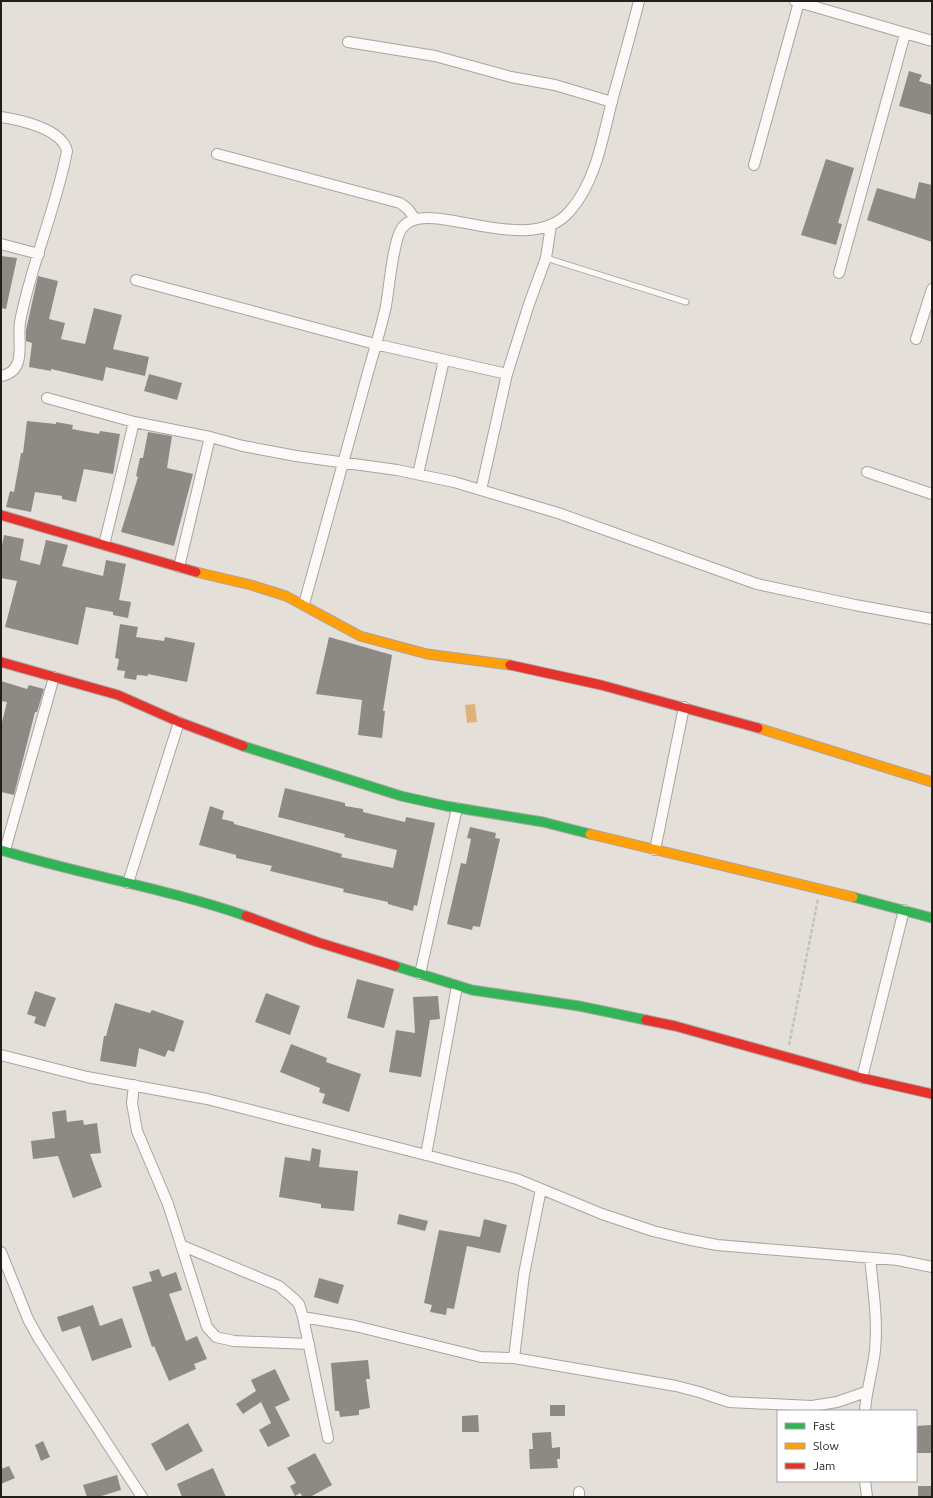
<svg xmlns="http://www.w3.org/2000/svg" width="933" height="1498" font-family="Ubuntu,sans-serif">
  <rect width="100%" height="100%" fill="#e5dfd9"/>
  <path fill="#dfb27a" d="M 475,704 L 477,722 L 467,723 L 465,705 Z"/>
  <path fill="#8d8984" d="M 909,71 L 922,75 L 919,81 L 932,85 L 932,115 L 899,106 Z
    M 826,159 L 854,168 L 838,223 L 842,224 L 836,245 L 801,235 Z
    M 919,182 L 932,185 L 932,242 L 867,220 L 877,188 L 915,199 Z
    M 1,256 L 17,258 L 6,309 L 1,308 Z
    M 38,276 L 58,281 L 49,319 L 65,323 L 61,339 L 85,344 L 94,308 L 122,315 L 113,349 L 149,357 L 145,376 L 106,367 L 103,381 L 51,369 L 51,371 L 29,367 L 32,343 L 26,341 L 26,330 Z
    M 149,374 L 182,383 L 177,400 L 144,391 Z
    M 27,421 L 56,424 L 56,422 L 73,425 L 72,429 L 99,434 L 100,431 L 120,434 L 113,474 L 84,469 L 76,502 L 62,499 L 62,496 L 35,492 L 31,512 L 6,507 L 10,491 L 14,492 L 21,453 L 23,453 Z
    M 148,432 L 172,436 L 167,468 L 193,474 L 174,546 L 121,532 L 138,477 L 136,476 L 140,458 L 143,458 Z
    M 4,535 L 24,539 L 20,560 L 40,565 L 46,540 L 68,545 L 62,566 L 103,576 L 106,560 L 126,564 L 119,600 L 131,602 L 128,618 L 113,615 L 113,612 L 86,607 L 78,645 L 5,627 L 17,581 L 1,578 L 1,550 Z
    M 120,624 L 138,627 L 136,637 L 164,641 L 165,637 L 195,643 L 187,682 L 148,674 L 148,676 L 137,675 L 136,680 L 124,678 L 125,671 L 117,670 L 119,659 L 115,658 Z
    M 329,637 L 392,655 L 383,711 L 385,711 L 382,738 L 358,735 L 362,700 L 316,694 Z
    M 1,681 L 27,689 L 29,685 L 44,689 L 37,712 L 35,712 L 14,795 L 1,792 L 1,726 L 7,702 L 1,701 Z
    M 285,788 L 345,803 L 345,806 L 363,809 L 363,812 L 405,822 L 406,817 L 435,823 L 417,906 L 414,905 L 413,911 L 388,904 L 388,902 L 343,892 L 344,889 L 270,871 L 272,866 L 236,858 L 236,855 L 199,845 L 210,806 L 224,811 L 222,819 L 234,822 L 234,824 L 342,854 L 341,857 L 393,868 L 397,850 L 344,837 L 345,834 L 278,817 Z
    M 470,827 L 496,833 L 495,838 L 500,839 L 480,927 L 473,926 L 472,930 L 447,924 L 461,863 L 466,864 L 471,839 L 467,838 Z
    M 357,979 L 394,989 L 384,1028 L 347,1018 Z
    M 35,991 L 56,998 L 45,1027 L 34,1023 L 36,1017 L 27,1014 Z
    M 266,993 L 300,1006 L 290,1035 L 255,1022 Z
    M 438,996 L 440,1019 L 430,1020 L 421,1077 L 389,1072 L 396,1030 L 415,1033 L 413,997 Z
    M 115,1003 L 150,1013 L 152,1010 L 184,1021 L 174,1052 L 168,1050 L 165,1057 L 139,1048 L 136,1067 L 100,1061 L 104,1036 L 106,1036 Z
    M 291,1044 L 327,1058 L 326,1062 L 361,1074 L 349,1112 L 322,1103 L 325,1094 L 319,1092 L 320,1088 L 280,1072 Z
    M 66,1110 L 67,1122 L 83,1120 L 84,1125 L 97,1123 L 101,1153 L 90,1154 L 102,1187 L 73,1198 L 58,1156 L 33,1159 L 31,1141 L 55,1138 L 52,1112 Z
    M 312,1148 L 321,1150 L 319,1167 L 358,1171 L 354,1211 L 321,1208 L 321,1204 L 279,1197 L 285,1157 L 310,1161 Z
    M 399,1214 L 428,1221 L 425,1231 L 397,1224 Z
    M 484,1219 L 507,1225 L 500,1253 L 467,1246 L 454,1309 L 447,1308 L 446,1315 L 430,1312 L 432,1305 L 424,1303 L 439,1230 L 480,1237 Z
    M 159,1269 L 162,1277 L 176,1272 L 182,1290 L 169,1294 L 186,1341 L 197,1336 L 207,1359 L 194,1364 L 196,1369 L 169,1381 L 154,1346 L 152,1347 L 132,1287 L 152,1281 L 149,1272 Z
    M 319,1278 L 344,1285 L 338,1304 L 314,1297 Z
    M 93,1305 L 100,1326 L 122,1318 L 132,1347 L 92,1361 L 80,1326 L 62,1332 L 57,1317 Z
    M 368,1360 L 370,1379 L 366,1379 L 370,1408 L 359,1410 L 359,1415 L 340,1417 L 339,1411 L 335,1411 L 331,1363 Z
    M 275,1369 L 290,1400 L 275,1407 L 290,1436 L 268,1447 L 259,1430 L 271,1423 L 261,1402 L 243,1414 L 236,1404 L 256,1391 L 251,1380 Z
    M 550,1405 L 565,1405 L 565,1416 L 550,1416 Z
    M 478,1415 L 479,1432 L 462,1432 L 462,1416 Z
    M 188,1423 L 203,1451 L 166,1471 L 151,1444 Z
    M 932,1425 L 932,1453 L 916,1453 L 916,1426 Z
    M 551,1432 L 552,1448 L 560,1447 L 560,1459 L 557,1459 L 558,1468 L 530,1469 L 529,1449 L 533,1449 L 532,1433 Z
    M 43,1441 L 50,1457 L 41,1461 L 35,1445 Z
    M 315,1453 L 332,1485 L 310,1497 L 303,1497 L 300,1493 L 295,1496 L 290,1486 L 296,1483 L 287,1468 Z
    M 9,1466 L 15,1478 L 1,1484 L 1,1469 Z
    M 213,1468 L 226,1497 L 182,1497 L 177,1484 Z
    M 117,1475 L 121,1490 L 98,1497 L 87,1497 L 83,1485 Z
    M 918,1486 L 932,1486 L 932,1497 L 918,1497 Z"/>
  <g fill="none" stroke-linecap="round" stroke-linejoin="round">
    <g stroke="#a8a49f" stroke-width="7">
      <path id="lane" d="M 546,258 L 686,302"/>
    </g>
    <g stroke="#a8a49f" stroke-width="12">
      <path id="street" d="M 795,1 L 932,41
        M 348,42 L 435,56 L 511,77 L 555,85 L 612,102
        M 1,117 C 21,120 62,129 67,151 C 56,209 31,264 20,322 C 17,341 28,371 1,376
        M 217,154 L 400,203 L 408,209 L 415,219
        M 754,165 L 799,2
        M 1,244 L 39,254
        M 839,273 L 905,34
        M 136,280 L 375,344 L 507,374
        M 916,339 L 932,289
        M 47,398 L 134,422 L 210,437 L 243,446 L 296,456 L 397,470 L 454,482 L 558,513 L 757,584 L 855,605 L 932,619
        M 867,472 L 932,494
        M 418,474 L 444,360
        M 481,490 L 507,374 L 529,304 L 546,258 L 551,225
        M 104,545 L 134,422
        M 179,567 L 210,437
        M 304,604 C 323,535 342,467 361,398 C 369,367 379,337 386,306 C 389,289 393,240 402,228 C 426,194 527,261 570,211 C 597,180 603,135 613,97 C 622,65 631,33 639,1
        M 5,850 L 54,677
        M 655,850 L 684,707
        M 128,883 L 179,722
        M 420,974 L 457,808
        M 1,1055 L 87,1077 L 207,1099 L 426,1155 L 517,1179 L 602,1214 L 653,1231 L 686,1239 L 717,1245 L 898,1260 L 932,1267
        M 862,1078 L 904,910
        M 134,1085 L 132,1103 L 137,1131 L 168,1204 L 207,1327 L 216,1337 L 234,1341 L 309,1344
        M 426,1155 L 457,986
        M 183,1246 L 279,1286 L 293,1298 L 299,1304 L 303,1317 L 328,1438
        M 1,1252 L 28,1319 L 39,1339 L 142,1497
        M 303,1317 L 355,1326 L 481,1357 L 514,1358 L 676,1386 L 699,1392 L 729,1402 L 812,1406 L 837,1402 L 866,1392
        M 514,1358 L 524,1274 L 541,1189
        M 865,1411 C 866,1390 873,1371 875,1350 C 878,1320 873,1288 870,1258
        M 865,1481 L 867,1497
        M 579,1497 L 579,1492"/>
    </g>
    <g stroke="#a8a49f" stroke-width="11">
      <path id="fast" d="M 243,746 L 401,796 L 446,806 L 543,822 L 590,834
        M 1,850 C 82,875 166,888 246,916
        M 853,897 L 932,918
        M 395,966 L 472,990 L 579,1006 L 646,1020"/>
    </g>
    <g stroke="#a8a49f" stroke-width="11">
      <path id="slow" d="M 196,572 L 251,585 L 286,596 L 360,636 L 427,654 L 510,665
        M 758,728 L 932,782
        M 590,834 L 853,897"/>
    </g>
    <g stroke="#a8a49f" stroke-width="11">
      <path id="jam" d="M 1,515 L 196,572
        M 1,662 L 118,695 L 179,722 L 243,746
        M 510,665 L 601,685 L 758,728
        M 246,916 L 317,942 L 395,966
        M 646,1020 L 675,1026 L 862,1078 L 932,1094"/>
    </g>
    <path stroke="#c4c1be" stroke-width="2.5" stroke-dasharray="4 2" stroke-linecap="butt" d="M 789,1045 L 818,899"/>
    <use href="#lane" stroke="#fbfaf9" stroke-width="5"/>
    <use href="#street" stroke="#fbfaf9" stroke-width="10"/>
    <use href="#fast" stroke="#30b455" stroke-width="9"/>
    <use href="#slow" stroke="#ff9f0a" stroke-width="9"/>
    <use href="#jam" stroke="#e5322d" stroke-width="9"/>
  </g>
  <rect width="933" height="1498" fill="none" stroke="#221e1a" stroke-width="4"/>
  <rect x="777" y="1410" width="140" height="72" fill="#ffffff" stroke="#a7a5a3"/>
  <rect x="785" y="1423" width="20" height="6" fill="#30b455" stroke="#a7a5a3"/>
  <text x="813" y="1430" font-size="12" fill="#221e1a">Fast</text>
  <rect x="785" y="1443" width="20" height="6" fill="#ff9f0a" stroke="#a7a5a3"/>
  <text x="813" y="1450" font-size="12" fill="#221e1a">Slow</text>
  <rect x="785" y="1463" width="20" height="6" fill="#e5322d" stroke="#a7a5a3"/>
  <text x="813" y="1470" font-size="12" fill="#221e1a">Jam</text>
</svg>
